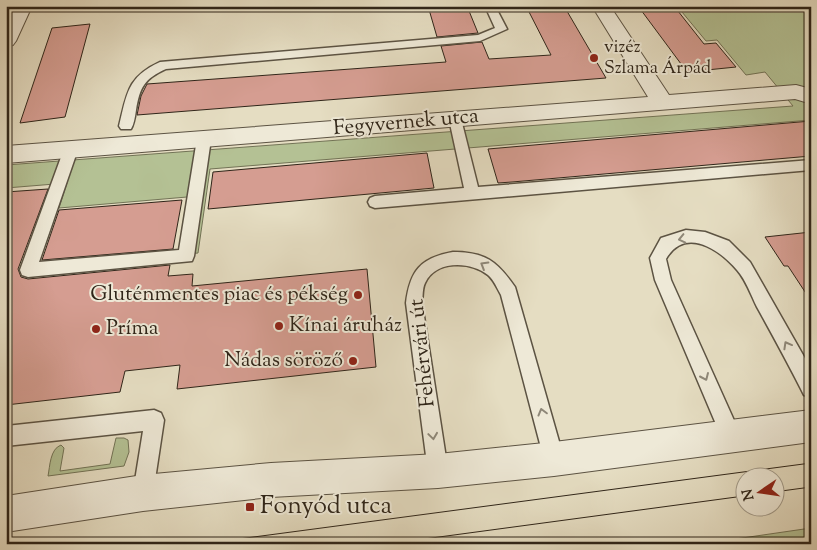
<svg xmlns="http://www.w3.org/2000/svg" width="817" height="550" font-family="'Sorts Mill Goudy',serif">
  <rect width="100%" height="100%" fill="#e5ddc2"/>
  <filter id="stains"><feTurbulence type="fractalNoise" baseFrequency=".004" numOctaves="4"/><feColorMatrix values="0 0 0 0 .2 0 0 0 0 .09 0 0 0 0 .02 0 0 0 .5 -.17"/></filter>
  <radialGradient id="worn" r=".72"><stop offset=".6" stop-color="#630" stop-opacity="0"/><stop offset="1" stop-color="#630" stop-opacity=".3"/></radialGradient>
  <path fill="#b4c194" stroke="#727356" d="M 677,6 L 811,6 L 811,120 L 210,169 L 198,253 L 178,255 L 187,197 L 59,208 L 67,183 L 6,188 L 6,165 L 793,106 L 765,72 L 746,75 L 717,40 L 706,41 Z
    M 116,438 L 124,438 L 128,440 L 129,452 L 124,466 L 48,476 C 50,466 50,449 61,445 L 64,448 L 60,471 L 110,464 Z
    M 811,528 L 811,544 L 701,544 Z"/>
  <path fill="#d59d91" stroke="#2f2519" d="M 428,6 L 467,6 L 478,33 L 437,37 Z
    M 526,6 L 564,6 L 606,78 L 137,115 L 141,96 L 147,84 L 446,62 L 441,46 L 482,42 L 489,59 L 551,55 Z
    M 638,6 L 674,6 L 704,44 L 716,43 L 736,67 L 687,72 Z
    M 90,24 L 65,117 L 20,123 L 52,28 Z
    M 811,121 L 811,156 L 512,182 L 498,183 L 488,149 Z
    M 427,153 L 434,188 L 208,209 L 213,172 Z
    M 48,189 L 18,269 L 21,277 L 28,279 L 170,265 L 168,276 L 193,274 L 192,286 L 367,269 L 376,367 L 177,389 L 180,365 L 125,371 L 120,392 L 6,405 L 6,192 Z
    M 182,200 L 173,249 L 42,260 L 59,210 Z
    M 811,232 L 811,301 L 788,266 L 784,266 L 765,237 Z"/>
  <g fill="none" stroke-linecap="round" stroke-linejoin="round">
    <g stroke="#5c5343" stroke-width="3">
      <path id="service" d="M 485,6 L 495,6 L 507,29 L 480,41 L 166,69 C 144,79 140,87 136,110 C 135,117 134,124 131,129 L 121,129 L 119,126 C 127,94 127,77 160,62 L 478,35 L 495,28 Z
        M 455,115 L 460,116 L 461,119 L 478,187 L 811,160 L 811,170 L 375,208 L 370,206 L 368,202 L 370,198 L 375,196 L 464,188 L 449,119 L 450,116 Z
        M 204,134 L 209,136 L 211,139 L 194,256 L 192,261 L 28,277 L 22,275 L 20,270 L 64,149 L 66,146 L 76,146 L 78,149 L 39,262 L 179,250 L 197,139 L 199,136 Z
        M 686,230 L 705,232 L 729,241 L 750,262 L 811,369 L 811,397 L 804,395 C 789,365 773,336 757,307 C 751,295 746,280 737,270 C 719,249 685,226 666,259 L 671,280 L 741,436 L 738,443 L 731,446 L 724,443 L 655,280 L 650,258 L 661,238 Z
        M 453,252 C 485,252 497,261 515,287 L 564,459 L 561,466 L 554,469 L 547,466 L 544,459 L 501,295 C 497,288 494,280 488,275 C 470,261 436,260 425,283 C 422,289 423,297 422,303 L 448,471 L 445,478 L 438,481 L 431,478 L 428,471 L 406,303 C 410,271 420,258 453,252 Z
        M 154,410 L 161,413 L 164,420 L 153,493 L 150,500 L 143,503 L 136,500 L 133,493 L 143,431 L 6,446 L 6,426 Z"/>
    </g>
    <g stroke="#5c5343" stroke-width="2">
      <path id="minor" d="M 14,6 L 32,6 L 16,41 L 13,45 L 6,47 L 6,21 Z
        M 592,6 L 610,6 L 669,95 L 796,85 L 811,89 L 811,100 L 805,102 L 795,99 L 6,163 L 6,146 L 648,97 Z"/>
    </g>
    <g stroke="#5c5343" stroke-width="2">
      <path id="tertiary" d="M 811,410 L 811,442 L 554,476 L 438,488 L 271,497 L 143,511 L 6,532 L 6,496 L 143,475 L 271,463 L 438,454 L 554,442 Z"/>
    </g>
    <use href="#service" fill="#eee9d7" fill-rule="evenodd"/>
    <use href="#minor" fill="#eee9d7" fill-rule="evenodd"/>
    <use href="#tertiary" fill="#eee9d7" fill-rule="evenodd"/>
    <path stroke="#2f2519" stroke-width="1" d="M 774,492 L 811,487
      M 201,544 L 811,463
      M 387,544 L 744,496"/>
  </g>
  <defs><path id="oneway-chevron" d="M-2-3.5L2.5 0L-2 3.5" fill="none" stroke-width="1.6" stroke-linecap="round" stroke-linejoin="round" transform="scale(1.25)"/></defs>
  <g stroke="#8e8778">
    <use href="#oneway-chevron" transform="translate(682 239) rotate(167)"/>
    <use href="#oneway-chevron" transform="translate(484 265) rotate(-149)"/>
    <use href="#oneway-chevron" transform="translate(787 345) rotate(-119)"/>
    <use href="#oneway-chevron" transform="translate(705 377) rotate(66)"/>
    <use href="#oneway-chevron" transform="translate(542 412) rotate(-105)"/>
    <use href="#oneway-chevron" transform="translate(433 436) rotate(82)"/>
  </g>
  <g fill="#8f2418" stroke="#eee9d7" stroke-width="2">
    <circle cx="594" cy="58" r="5"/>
    <circle cx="358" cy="295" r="5"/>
    <circle cx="279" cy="326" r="5"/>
    <circle cx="96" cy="329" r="5"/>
    <circle cx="353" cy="361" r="5"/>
    <rect x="245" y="502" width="10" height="10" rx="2.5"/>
  </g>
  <g text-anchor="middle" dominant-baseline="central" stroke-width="4" stroke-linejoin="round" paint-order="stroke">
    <g font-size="18" fill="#2f2519" stroke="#eee9d7" text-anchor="start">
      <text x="604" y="48">vizéz<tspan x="604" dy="21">Szlama Árpád</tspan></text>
    </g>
    <g font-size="21" fill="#2f2519" stroke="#eee9d7">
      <text transform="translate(406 123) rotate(-5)">Fegyvernek utca</text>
      <text transform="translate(423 353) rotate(-96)">Fehérvári út</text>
    </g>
    <g font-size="21" fill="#2f2519" stroke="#eee9d7" text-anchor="end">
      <text x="348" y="295">Gluténmentes piac és pékség</text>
      <text x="289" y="326" text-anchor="start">Kínai áruház</text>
      <text x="106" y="329" text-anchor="start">Príma</text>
      <text x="343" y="361">Nádas söröző</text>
    </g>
    <g font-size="25" fill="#2f2519" stroke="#eee9d7" text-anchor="start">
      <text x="260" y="507">Fonyód utca</text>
    </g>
  </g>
  <rect width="817" height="550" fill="none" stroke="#e5ddc2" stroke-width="25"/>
  <rect x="8" y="8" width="802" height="535" fill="none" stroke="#2f2519" stroke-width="2.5"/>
  <rect x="12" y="12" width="792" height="525" fill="none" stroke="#2f2519"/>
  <g transform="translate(760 492) rotate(257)"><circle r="24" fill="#eee9d7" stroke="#a29b8b"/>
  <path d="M0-4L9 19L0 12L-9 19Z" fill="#8f2418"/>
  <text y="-8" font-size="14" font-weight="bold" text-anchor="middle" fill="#2f2519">N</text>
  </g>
  <rect width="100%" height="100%" filter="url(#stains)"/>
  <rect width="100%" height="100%" fill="url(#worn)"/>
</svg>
